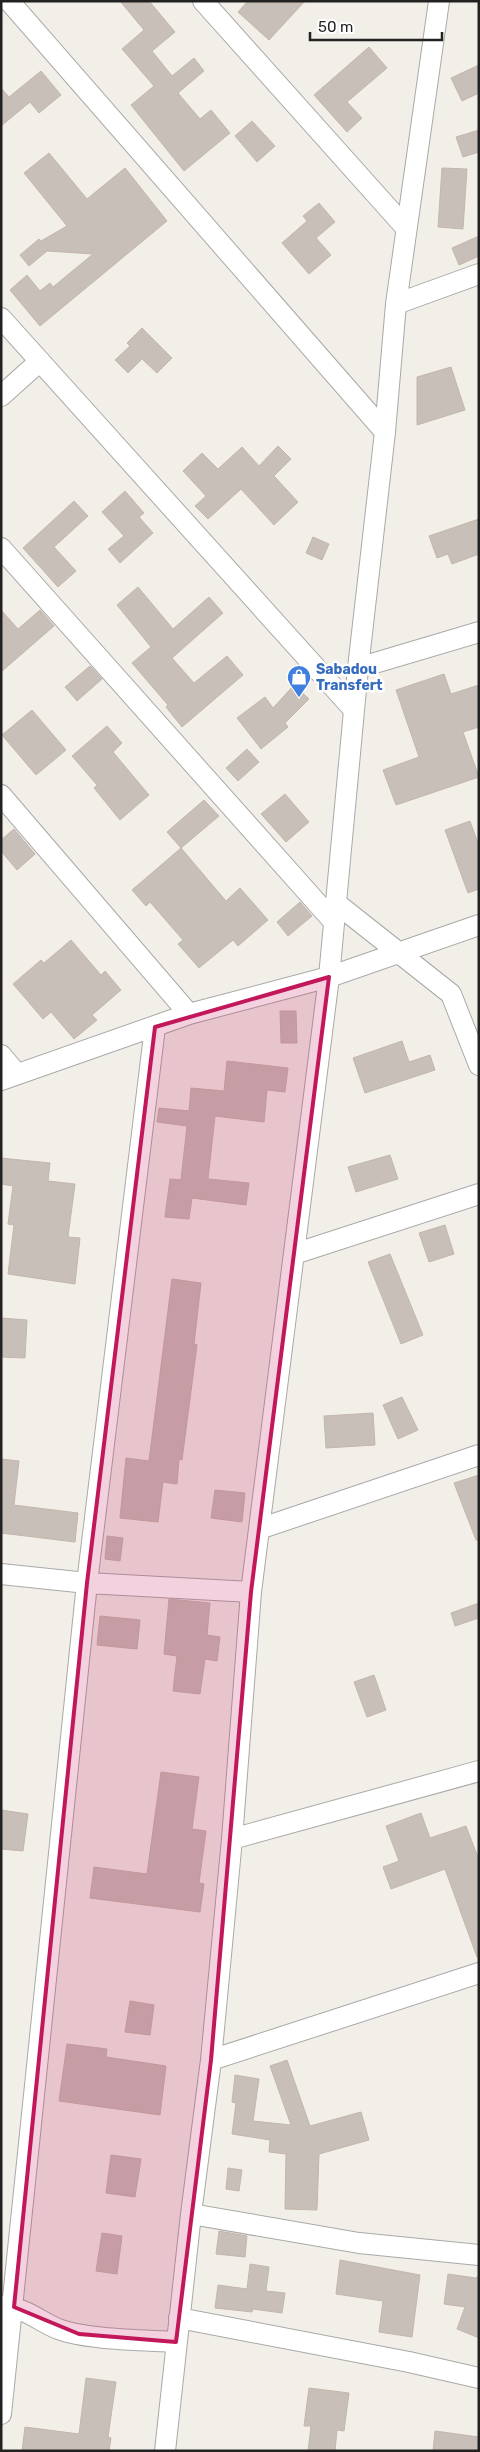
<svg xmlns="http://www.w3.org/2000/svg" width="480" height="2452" font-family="Rubik,sans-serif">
  <rect width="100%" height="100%" fill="#f2efe9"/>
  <path fill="#c7bfb8" stroke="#c4b6ab" d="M 120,1 L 149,1 L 175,32 L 152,51 L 172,76 L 194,58 L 204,71 L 178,93 L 200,119 L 211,110 L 230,133 L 184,171 L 131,105 L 154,86 L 122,49 L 144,30 Z
    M 248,1 L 305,1 L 269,40 L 238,12 Z
    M 369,47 L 387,68 L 347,102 L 362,118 L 347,132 L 314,95 Z
    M 479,65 L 479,93 L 462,101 L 451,78 Z
    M 41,71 L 61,95 L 39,113 L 30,102 L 1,126 L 1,88 L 9,97 Z
    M 252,121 L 275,146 L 257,162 L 235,136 Z
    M 479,130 L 479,152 L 463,157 L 456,137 Z
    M 49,153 L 87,199 L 125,168 L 167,221 L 40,326 L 10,290 L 27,275 L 40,291 L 50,283 L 53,287 L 93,254 L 47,251 L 29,266 L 20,255 L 39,239 L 41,241 L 67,226 L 24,173 Z
    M 442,168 L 467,169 L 463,229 L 438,227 Z
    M 319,203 L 335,222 L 316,238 L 331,255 L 309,274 L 282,243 L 307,221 L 303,216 Z
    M 479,236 L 479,256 L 459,265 L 452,248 Z
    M 142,328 L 172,358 L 157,373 L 142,359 L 128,373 L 115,360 L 130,346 L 127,343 Z
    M 451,367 L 465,410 L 417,425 L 417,377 Z
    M 278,446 L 291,459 L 274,476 L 298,502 L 274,525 L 241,489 L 208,519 L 195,506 L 206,496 L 183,471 L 202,453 L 218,469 L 242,447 L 259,466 Z
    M 125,491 L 144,513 L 139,517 L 153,533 L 120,563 L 108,549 L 124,536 L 102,512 Z
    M 74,501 L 88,516 L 54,547 L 76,571 L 58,587 L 23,548 Z
    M 479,519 L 479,554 L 452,564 L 448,554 L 437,558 L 429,536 Z
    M 313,537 L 329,544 L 322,560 L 306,553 Z
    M 138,587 L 173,629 L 209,597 L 223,613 L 172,658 L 194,683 L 227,656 L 243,675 L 182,727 L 166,707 L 168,705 L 132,663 L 151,647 L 117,605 Z
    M 1,610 L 18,629 L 40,610 L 54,626 L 1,672 Z
    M 90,666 L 102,679 L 77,701 L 65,687 Z
    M 444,674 L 451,694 L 479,685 L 479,727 L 463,732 L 479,777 L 396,805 L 383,770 L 419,757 L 396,690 Z
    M 294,685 L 309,699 L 285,723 L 288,727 L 261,749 L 237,718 L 265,697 L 273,708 Z
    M 32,710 L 66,750 L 36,775 L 2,735 Z
    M 107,726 L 122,743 L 113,752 L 149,795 L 120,820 L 94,788 L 97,785 L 72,756 Z
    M 247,749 L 259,762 L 238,781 L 226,768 Z
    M 285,794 L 309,822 L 286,842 L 261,814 Z
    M 204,800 L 219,816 L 181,848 L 167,832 Z
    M 470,821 L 479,846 L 479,889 L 468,893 L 445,830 Z
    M 14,829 L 35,854 L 17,870 L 1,851 L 1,840 Z
    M 181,848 L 226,901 L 240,888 L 268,920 L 238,946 L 233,940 L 199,968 L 178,944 L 183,940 L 150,902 L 146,906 L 132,890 Z
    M 300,902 L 312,916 L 288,936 L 277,922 Z
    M 71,940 L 101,975 L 105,971 L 121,990 L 92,1015 L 97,1020 L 74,1039 L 51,1012 L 43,1019 L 13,984 L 41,960 L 44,963 Z
    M 280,1011 L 296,1011 L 297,1043 L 281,1043 Z
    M 402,1041 L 409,1062 L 430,1055 L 435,1070 L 365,1093 L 353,1058 Z
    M 227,1061 L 288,1068 L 285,1092 L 267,1090 L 264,1122 L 215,1116 L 208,1179 L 249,1183 L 246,1205 L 192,1198 L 189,1219 L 165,1217 L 170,1179 L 181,1180 L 187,1126 L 157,1122 L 159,1108 L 189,1111 L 191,1088 L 224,1091 Z
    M 390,1155 L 398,1179 L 356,1192 L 348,1167 Z
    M 1,1158 L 50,1163 L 48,1181 L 75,1184 L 68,1237 L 80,1238 L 75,1284 L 8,1274 L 14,1225 L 8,1224 L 13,1186 L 1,1184 Z
    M 445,1225 L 454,1254 L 429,1262 L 419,1233 Z
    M 390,1254 L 423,1335 L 401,1344 L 368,1262 Z
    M 172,1279 L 201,1283 L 194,1344 L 197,1345 L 182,1460 L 179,1459 L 177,1484 L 163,1482 L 158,1522 L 120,1518 L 126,1458 L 149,1461 Z
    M 1,1318 L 27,1320 L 25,1358 L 1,1357 Z
    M 402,1397 L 418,1430 L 398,1439 L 383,1405 Z
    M 373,1413 L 375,1445 L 326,1448 L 324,1416 Z
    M 1,1459 L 19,1461 L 14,1505 L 78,1513 L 75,1542 L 1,1533 Z
    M 479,1475 L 479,1540 L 476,1540 L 454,1483 Z
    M 215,1490 L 245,1493 L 242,1522 L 211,1518 Z
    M 107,1536 L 123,1538 L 120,1561 L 105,1559 Z
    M 169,1599 L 210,1603 L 207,1635 L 220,1637 L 217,1661 L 205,1659 L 200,1694 L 173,1691 L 177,1656 L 164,1654 Z
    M 479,1603 L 479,1618 L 455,1626 L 451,1613 Z
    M 100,1616 L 140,1620 L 137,1649 L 97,1645 Z
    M 374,1675 L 386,1710 L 367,1717 L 354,1682 Z
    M 161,1772 L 199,1777 L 192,1829 L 206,1831 L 199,1883 L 204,1884 L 200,1912 L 90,1898 L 94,1867 L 147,1874 Z
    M 1,1810 L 28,1814 L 23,1851 L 1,1849 Z
    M 421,1813 L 430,1838 L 466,1826 L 479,1860 L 479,1957 L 477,1957 L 445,1869 L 391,1889 L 383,1867 L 399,1861 L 386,1826 Z
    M 130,2001 L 154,2005 L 150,2035 L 125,2032 Z
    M 67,2044 L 107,2049 L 106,2057 L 166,2066 L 160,2115 L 59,2101 Z
    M 287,2060 L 310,2126 L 361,2112 L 369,2140 L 319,2154 L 317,2210 L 285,2209 L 286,2154 L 269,2152 L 270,2140 L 232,2134 L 236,2103 L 232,2102 L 235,2075 L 259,2079 L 253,2121 L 291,2125 L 270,2066 Z
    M 111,2155 L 141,2159 L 135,2197 L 106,2193 Z
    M 228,2168 L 242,2170 L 239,2191 L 226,2189 Z
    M 219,2231 L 247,2236 L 245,2257 L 216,2254 Z
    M 102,2233 L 122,2236 L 117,2274 L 96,2271 Z
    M 340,2260 L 420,2275 L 412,2337 L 379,2332 L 383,2301 L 336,2294 Z
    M 250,2264 L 269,2267 L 266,2291 L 285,2293 L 282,2313 L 253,2309 L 252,2312 L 215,2308 L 218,2285 L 247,2289 Z
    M 448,2274 L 476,2278 L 479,2275 L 479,2338 L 457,2329 L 465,2307 L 444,2304 Z
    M 86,2378 L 116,2382 L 108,2437 L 111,2438 L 109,2451 L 22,2451 L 25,2427 L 79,2434 Z
    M 309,2388 L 349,2393 L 344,2431 L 337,2430 L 335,2451 L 308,2451 L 311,2426 L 304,2426 Z
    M 435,2431 L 479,2437 L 479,2451 L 433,2451 Z"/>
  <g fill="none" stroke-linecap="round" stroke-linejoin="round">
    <g stroke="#a9a9a9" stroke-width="22">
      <path id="street" d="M 9,1 L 385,432
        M 203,1 L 406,228
        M 396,304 L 479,274
        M 1,318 L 354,710
        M 1,396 L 40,361
        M 1,548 L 334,922
        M 358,668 L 479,632
        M 1,795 L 189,1014
        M 336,903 L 451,994 L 479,1065
        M 1,1055 L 17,1074
        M 1,1080 L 189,1014 L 329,977 L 479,925
        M 294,1254 L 479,1194
        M 259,1529 L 479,1455
        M 1,1574 L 87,1583 L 251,1592
        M 232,1839 L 479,1771
        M 211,2060 L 479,1973
        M 191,2214 L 359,2243 L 479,2255
        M 2,2306 C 28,2309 37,2320 58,2329 C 87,2340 144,2340 176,2342
        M 179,2318 L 409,2362 L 479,2378
        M 1,2414 L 87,1583 L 155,1027
        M 165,2451 L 191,2214 L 211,2060 L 232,1839 L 251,1592 L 329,977 L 358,668 L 385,432 L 396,304 L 439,1"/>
    </g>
    <use href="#street" stroke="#fff" stroke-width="20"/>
  </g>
  <path fill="#c2185b" fill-opacity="0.2" stroke="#c2185b" stroke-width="4" stroke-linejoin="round" d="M 329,977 L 251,1592 L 211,2060 L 176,2342 L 79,2334 L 14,2307 L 87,1583 L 155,1027 Z"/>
  <defs>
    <g id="shop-pin" transform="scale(1.25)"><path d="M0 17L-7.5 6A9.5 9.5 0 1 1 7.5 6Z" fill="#3f7fe0" stroke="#fff"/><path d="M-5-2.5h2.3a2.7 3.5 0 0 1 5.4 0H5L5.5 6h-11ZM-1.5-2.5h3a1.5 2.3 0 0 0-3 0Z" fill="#fff"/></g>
  </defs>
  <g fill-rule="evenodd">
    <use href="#shop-pin" x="299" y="677"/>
  </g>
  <g text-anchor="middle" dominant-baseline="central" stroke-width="5" stroke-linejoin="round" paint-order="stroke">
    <g font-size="14" font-weight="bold" fill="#366cbe" stroke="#fff" text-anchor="start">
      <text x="316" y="669">Sabadou<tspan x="316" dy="16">Transfert</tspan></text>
    </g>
  </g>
  <rect width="480" height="2452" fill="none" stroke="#222222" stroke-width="5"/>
  <path d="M310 32v8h132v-8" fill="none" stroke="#222222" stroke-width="2.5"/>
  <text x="318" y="32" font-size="15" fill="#222222" stroke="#ffffff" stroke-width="4" paint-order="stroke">50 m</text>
</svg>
